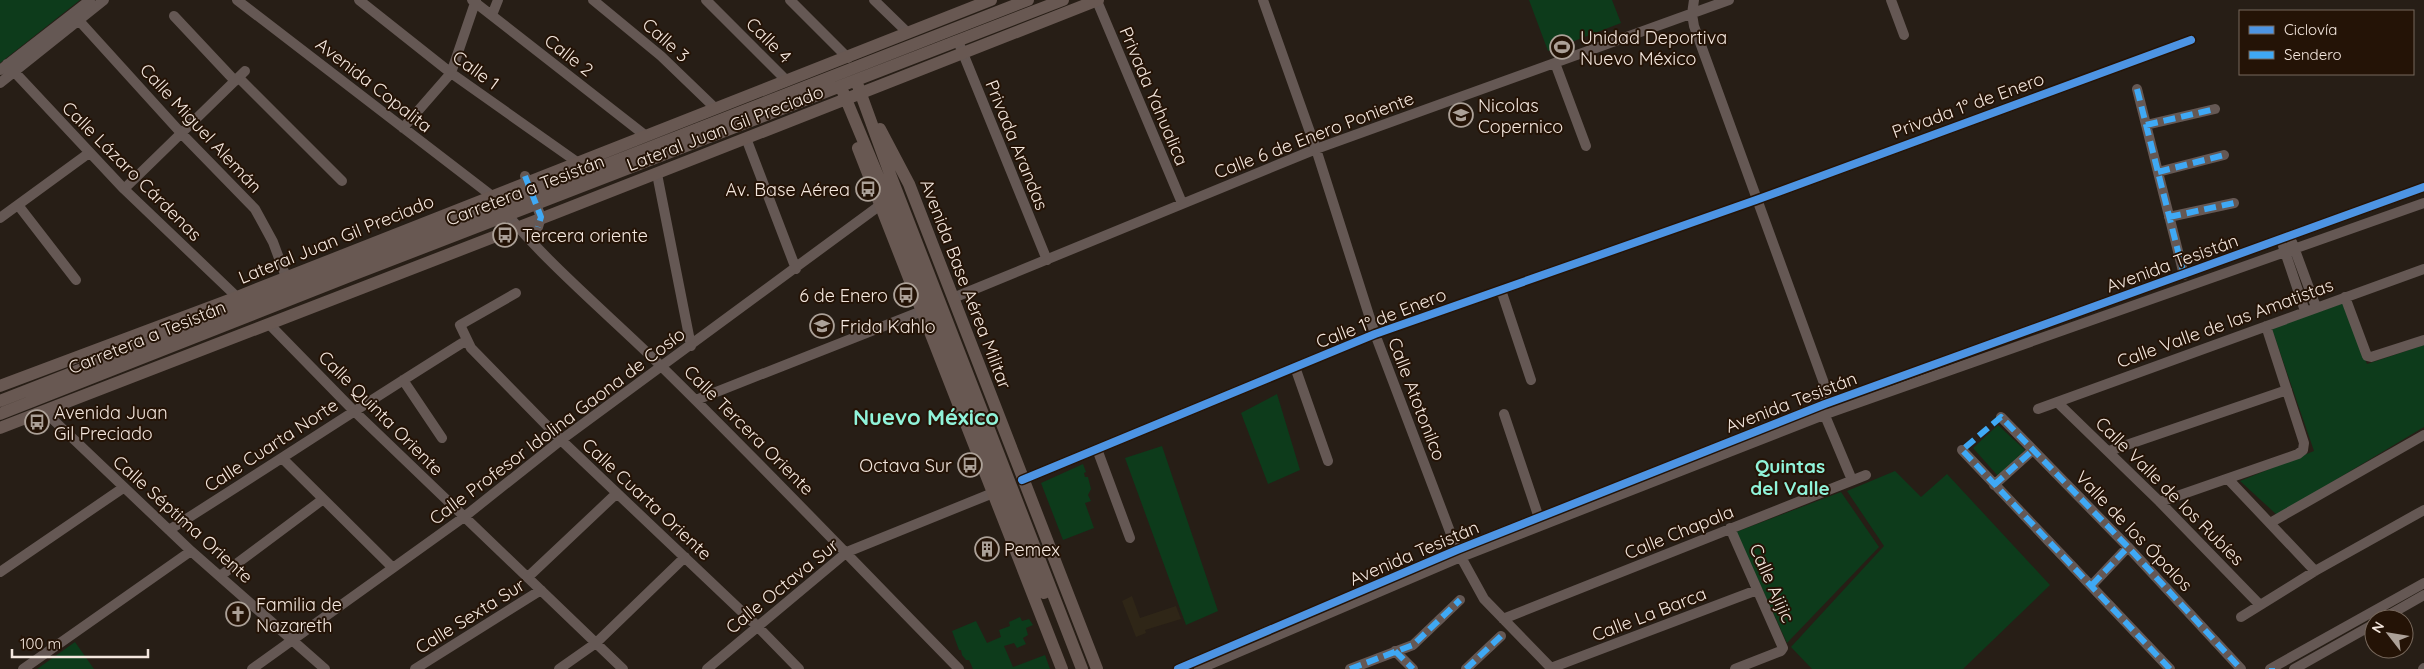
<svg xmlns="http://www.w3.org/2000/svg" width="2424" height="669" font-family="Quicksand,sans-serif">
  <rect width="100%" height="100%" fill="#271e16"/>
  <path fill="#2f2617" d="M 1132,596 L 1140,618 L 1176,606 L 1181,619 L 1145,630 L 1146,633 L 1136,637 L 1122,601 Z"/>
  <path fill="#0d3b1b" d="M 0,0 L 80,0 L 0,63 Z
    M 1529,0 L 1612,0 L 1621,23 L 1548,51 Z
    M 2343,300 L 2367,364 L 2424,345 L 2424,427 L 2277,515 L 2240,481 L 2314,451 L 2272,329 Z
    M 1277,394 L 1300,470 L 1268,484 L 1241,413 Z
    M 1998,425 L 2025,450 L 1998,476 L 1973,448 Z
    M 1162,446 L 1218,611 L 1186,625 L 1125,458 Z
    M 1083,464 L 1086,472 L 1084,473 L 1085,477 L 1088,477 L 1091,489 L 1088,495 L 1091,501 L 1085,503 L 1094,528 L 1063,540 L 1041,483 Z
    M 1895,471 L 1921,497 L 1947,474 L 2050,585 L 1963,669 L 1812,669 L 1791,647 L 1884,546 L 1847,491 Z
    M 1841,492 L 1879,547 L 1787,643 L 1736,532 Z
    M 1020,617 L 1022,621 L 1029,619 L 1033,625 L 1026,628 L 1028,635 L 1023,638 L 1026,644 L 1017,648 L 1014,643 L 1004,646 L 1013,667 L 1045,655 L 1050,669 L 973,669 L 969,660 L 966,660 L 962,655 L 961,650 L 959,650 L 952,631 L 976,621 L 987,643 L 1001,637 L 999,630 L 1010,626 L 1009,622 Z
    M 75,642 L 94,669 L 37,669 Z"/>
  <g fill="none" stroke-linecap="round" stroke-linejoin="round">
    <path stroke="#655854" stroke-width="10" d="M 237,0 L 492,196 C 541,259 605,311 662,367 C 763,466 860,568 959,669
      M 359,0 L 451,73 L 577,162
      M 472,0 L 646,136
      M 593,0 L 661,56 L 715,108
      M 706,0 L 787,81
      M 790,0 L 848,58
      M 874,0 L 908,33
      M 1263,0 L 1316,149 L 1375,334 L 1457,550 L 1484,599 L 1552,669
      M 1694,0 L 1692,14 L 1694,26 L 1825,386 L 1826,418 L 1852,480
      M 1891,0 L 1904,35
      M 1097,1 L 1182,203
      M 73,14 L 181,133 L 255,209 L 273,242 L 286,277
      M 492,15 L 498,0
      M 174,16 L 235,81
      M 958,41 L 1047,260
      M 1555,63 L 1586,146
      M 7,64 L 124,189 L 237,297
      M 0,70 L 90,0
      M 239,78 L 342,181
      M 0,83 L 104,0
      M 2137,89 L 2184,275
      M 2146,125 L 2215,109
      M 403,128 L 451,73 L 476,0
      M 746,138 L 796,269
      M 2158,172 L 2224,155
      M 657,174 L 691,346
      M 124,189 L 245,71
      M 18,205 L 76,280
      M 2169,217 L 2234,203
      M 0,218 L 89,153
      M 2292,242 L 2316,307
      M 2283,246 L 2305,311
      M 1501,290 L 1531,380
      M 516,293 L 460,325 L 471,348 L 561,440 L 757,626 L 799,669
      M 2345,297 L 2367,356 L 2371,357 L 2424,340
      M 953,298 L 1316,149 L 1729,0
      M 269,324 L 353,410 L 623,669
      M 1295,367 L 1328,461
      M 403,380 L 442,438
      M 696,400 L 922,311
      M 2057,402 L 2160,502 L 2259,604
      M 2038,409 L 2424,269
      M 44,411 L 191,551 L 325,669
      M 1504,414 L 1539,518
      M 2001,417 L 2128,547 L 2241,669
      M 1097,449 L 1130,538
      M 1962,450 L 2170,669
      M 2109,451 L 2287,390
      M 282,458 L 393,568
      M 2228,479 L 2315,571
      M 1022,480 L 1375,334 L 1756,200 L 2191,40
      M 1994,485 L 2033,450
      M 2160,502 L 2298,454 L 2303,450 L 2304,443 L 2266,326
      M 2270,523 L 2424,435
      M 1730,528 L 1783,648 L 1781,651 L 1735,669
      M 169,530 C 269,467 367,402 467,340
      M 0,572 L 123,488
      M 220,576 L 322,500
      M 528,577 L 617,493
      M 2092,585 L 2128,547
      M 2241,617 L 2315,571 L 2424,510
      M 1503,619 L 1866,475
      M 2382,619 L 2424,595
      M 1395,651 L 1413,669
      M 1551,668 L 1757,590
      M 23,669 L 191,551
      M 252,669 L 464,517 L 561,440 L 879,206
      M 415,669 L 541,590
      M 559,669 L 596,643 L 685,557
      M 707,669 L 847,552 L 993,493
      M 1178,669 L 1457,550 L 1825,404 L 2424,187
      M 1199,669 L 1461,557 L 1826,414 L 2424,203
      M 1350,669 L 1413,645 L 1460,600
      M 1466,669 L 1501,636
      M 2270,669 L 2424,583
      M 2294,669 L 2374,624
      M 2423,669 L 2424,668"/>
    <path stroke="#685852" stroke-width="12" d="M 858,86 L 890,174 L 1082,669
      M 843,92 L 927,294 L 1044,593
      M 880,129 L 909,184 L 1097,669
      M 858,148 L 1062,669
      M 0,386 L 237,297 L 991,0
      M 0,401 L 1028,0
      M 0,414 L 355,274 L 1063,0
      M 0,428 L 553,214 L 1098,0"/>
    <path stroke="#655854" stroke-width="10" d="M 525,176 L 541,217 L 538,227"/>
    <path stroke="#3fa9f5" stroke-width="6" stroke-dasharray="12 6" stroke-linecap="butt" d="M 2137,89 L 2184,275
      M 2146,125 L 2215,109
      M 2158,172 L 2224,155
      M 525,176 L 541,217 L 538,227
      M 2169,217 L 2234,203
      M 1994,485 L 2033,450
      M 2092,585 L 2128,547
      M 1395,651 L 1413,669
      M 1350,669 L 1413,645 L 1460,600
      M 1466,669 L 1501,636
      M 2170,669 L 1962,450 L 2001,417 L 2128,547 L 2241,669
      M 2272,669 L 2272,668"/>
    <g stroke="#241306" stroke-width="11">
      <path id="cycleway" d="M 1022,480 L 1375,334 L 1756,200 L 2191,40
        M 1178,669 L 1457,550 L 1825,404 L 2424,187"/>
    </g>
    <use href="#cycleway" stroke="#4d94e3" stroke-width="8"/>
  </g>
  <defs>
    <g id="stadium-ring" transform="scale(1.25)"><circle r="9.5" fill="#241306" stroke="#aca198" stroke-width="1.5"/><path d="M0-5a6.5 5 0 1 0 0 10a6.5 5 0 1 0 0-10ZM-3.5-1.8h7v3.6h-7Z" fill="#aca198"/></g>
    <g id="school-ring" transform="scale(1.25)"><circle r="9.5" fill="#241306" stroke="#aca198" stroke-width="1.5"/><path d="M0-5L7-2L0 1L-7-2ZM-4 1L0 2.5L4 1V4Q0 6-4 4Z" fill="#aca198"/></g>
    <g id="bus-ring" transform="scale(1.25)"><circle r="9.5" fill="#241306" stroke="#aca198" stroke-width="1.5"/><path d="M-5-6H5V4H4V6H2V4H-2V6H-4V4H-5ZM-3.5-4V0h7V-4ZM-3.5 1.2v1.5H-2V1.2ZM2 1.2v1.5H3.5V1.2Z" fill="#aca198"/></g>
    <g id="building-ring" transform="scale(1.25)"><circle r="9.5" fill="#241306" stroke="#aca198" stroke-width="1.5"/><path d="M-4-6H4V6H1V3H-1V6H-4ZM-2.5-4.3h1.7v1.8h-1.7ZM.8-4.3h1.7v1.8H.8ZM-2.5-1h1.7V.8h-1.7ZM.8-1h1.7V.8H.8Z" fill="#aca198"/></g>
    <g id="church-ring" transform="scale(1.25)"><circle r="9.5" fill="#241306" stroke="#aca198" stroke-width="1.5"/><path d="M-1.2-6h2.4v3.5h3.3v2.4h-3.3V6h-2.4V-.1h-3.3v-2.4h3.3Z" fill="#aca198"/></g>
  </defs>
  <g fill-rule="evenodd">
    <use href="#stadium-ring" x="1562" y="47"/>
    <use href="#school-ring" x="1461" y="115"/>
    <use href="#bus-ring" x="868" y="189"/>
    <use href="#bus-ring" x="505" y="235"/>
    <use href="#bus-ring" x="906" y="295"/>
    <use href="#school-ring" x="822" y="326"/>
    <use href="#bus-ring" x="37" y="422"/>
    <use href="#bus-ring" x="970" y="465"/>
    <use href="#building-ring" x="987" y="549"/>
    <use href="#church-ring" x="238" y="614"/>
  </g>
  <g text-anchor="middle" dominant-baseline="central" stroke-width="4" stroke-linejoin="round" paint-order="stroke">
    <g font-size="18" fill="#f4e7de" stroke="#241306" text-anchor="start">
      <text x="1580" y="37">Unidad Deportiva<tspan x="1580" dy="21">Nuevo México</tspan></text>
      <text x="1478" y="105">Nicolas<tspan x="1478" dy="21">Copernico</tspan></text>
      <text x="850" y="189" text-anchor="end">Av. Base Aérea</text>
      <text x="522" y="235">Tercera oriente</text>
      <text x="888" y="295" text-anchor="end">6 de Enero</text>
      <text x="840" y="326">Frida Kahlo</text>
      <text x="54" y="412">Avenida Juan<tspan x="54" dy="21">Gil Preciado</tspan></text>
      <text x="952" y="465" text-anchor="end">Octava Sur</text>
      <text x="1004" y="549">Pemex</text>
      <text x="256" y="604">Familia de<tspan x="256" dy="21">Nazareth</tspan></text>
    </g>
    <g font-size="18" fill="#f4e7de" stroke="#241306">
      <text transform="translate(666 40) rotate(42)">Calle 3</text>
      <text transform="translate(769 40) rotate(45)">Calle 4</text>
      <text transform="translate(569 55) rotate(38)">Calle 2</text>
      <text transform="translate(476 70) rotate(36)">Calle 1</text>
      <text transform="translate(374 85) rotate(38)">Avenida Copalita</text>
      <text transform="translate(1154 96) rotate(67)">Privada Yahualica</text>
      <text transform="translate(1968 105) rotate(-20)">Privada 1° de Enero</text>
      <text transform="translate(201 128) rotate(47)">Calle Miguel Alemán</text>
      <text transform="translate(725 128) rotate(-21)">Lateral Juan Gil Preciado</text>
      <text transform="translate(1314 135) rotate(-21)">Calle 6 de Enero Poniente</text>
      <text transform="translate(1017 145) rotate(68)">Privada Arandas</text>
      <text transform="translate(132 171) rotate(45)">Calle Lázaro Cárdenas</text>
      <text transform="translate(525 190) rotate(-21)">Carretera a Tesistán</text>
      <text transform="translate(336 239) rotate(-22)">Lateral Juan Gil Preciado</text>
      <text transform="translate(2172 263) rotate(-20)">Avenida Tesistán</text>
      <text transform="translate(966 284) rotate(69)">Avenida Base Aérea Militar</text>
      <text transform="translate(1381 318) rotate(-21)">Calle 1° de Enero</text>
      <text transform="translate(2225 323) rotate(-20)">Calle Valle de las Amatistas</text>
      <text transform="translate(147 337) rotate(-22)">Carretera a Tesistán</text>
      <text transform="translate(1417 399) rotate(69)">Calle Atotonilco</text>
      <text transform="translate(1791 402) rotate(-21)">Avenida Tesistán</text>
      <text transform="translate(381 413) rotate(45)">Calle Quinta Oriente</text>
      <text transform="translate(557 426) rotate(-37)">Calle Profesor Idolina Gaona de Cosío</text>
      <text transform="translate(749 430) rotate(45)">Calle Tercera Oriente</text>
      <text transform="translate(271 445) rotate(-33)">Calle Cuarta Norte</text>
      <text transform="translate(2170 491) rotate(45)">Calle Valle de los Rubíes</text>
      <text transform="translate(647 499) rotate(43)">Calle Cuarta Oriente</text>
      <text transform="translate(183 519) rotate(42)">Calle Séptima Oriente</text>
      <text transform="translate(2134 531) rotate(46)">Valle de los Ópalos</text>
      <text transform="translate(1679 532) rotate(-22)">Calle Chapala</text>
      <text transform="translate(1414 553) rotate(-23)">Avenida Tesistán</text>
      <text transform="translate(1772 583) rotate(66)">Calle Ajijic</text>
      <text transform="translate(782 586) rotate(-39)">Calle Octava Sur</text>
      <text transform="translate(1649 614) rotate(-21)">Calle La Barca</text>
      <text transform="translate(470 616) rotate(-32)">Calle Sexta Sur</text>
    </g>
    <g font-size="19" font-weight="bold" fill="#90f3da" stroke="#241306">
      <text x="1790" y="466">Quintas<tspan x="1790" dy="22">del Valle</tspan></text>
    </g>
    <g font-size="22" font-weight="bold" fill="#90f3da" stroke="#241306">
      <text x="926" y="417">Nuevo México</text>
    </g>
  </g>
  <rect x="2239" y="10" width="175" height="65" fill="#241306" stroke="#77685c"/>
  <rect x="2249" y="26" width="25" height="8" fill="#4d94e3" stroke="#77685c"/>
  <text x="2284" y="35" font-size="15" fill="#f4e7de">Ciclovía</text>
  <rect x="2249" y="51" width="25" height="8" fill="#3fa9f5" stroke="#77685c"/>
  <text x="2284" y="60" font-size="15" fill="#f4e7de">Sendero</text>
  <g transform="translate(2389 634) rotate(301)"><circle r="24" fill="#241306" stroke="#77685c"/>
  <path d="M0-4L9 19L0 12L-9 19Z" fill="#aca198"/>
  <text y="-8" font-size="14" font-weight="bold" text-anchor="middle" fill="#f4e7de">N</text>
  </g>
  <path d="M12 649v8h136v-8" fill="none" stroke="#f4e7de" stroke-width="2.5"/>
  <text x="20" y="649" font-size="15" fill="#f4e7de" stroke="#241306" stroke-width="4" paint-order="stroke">100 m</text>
</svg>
